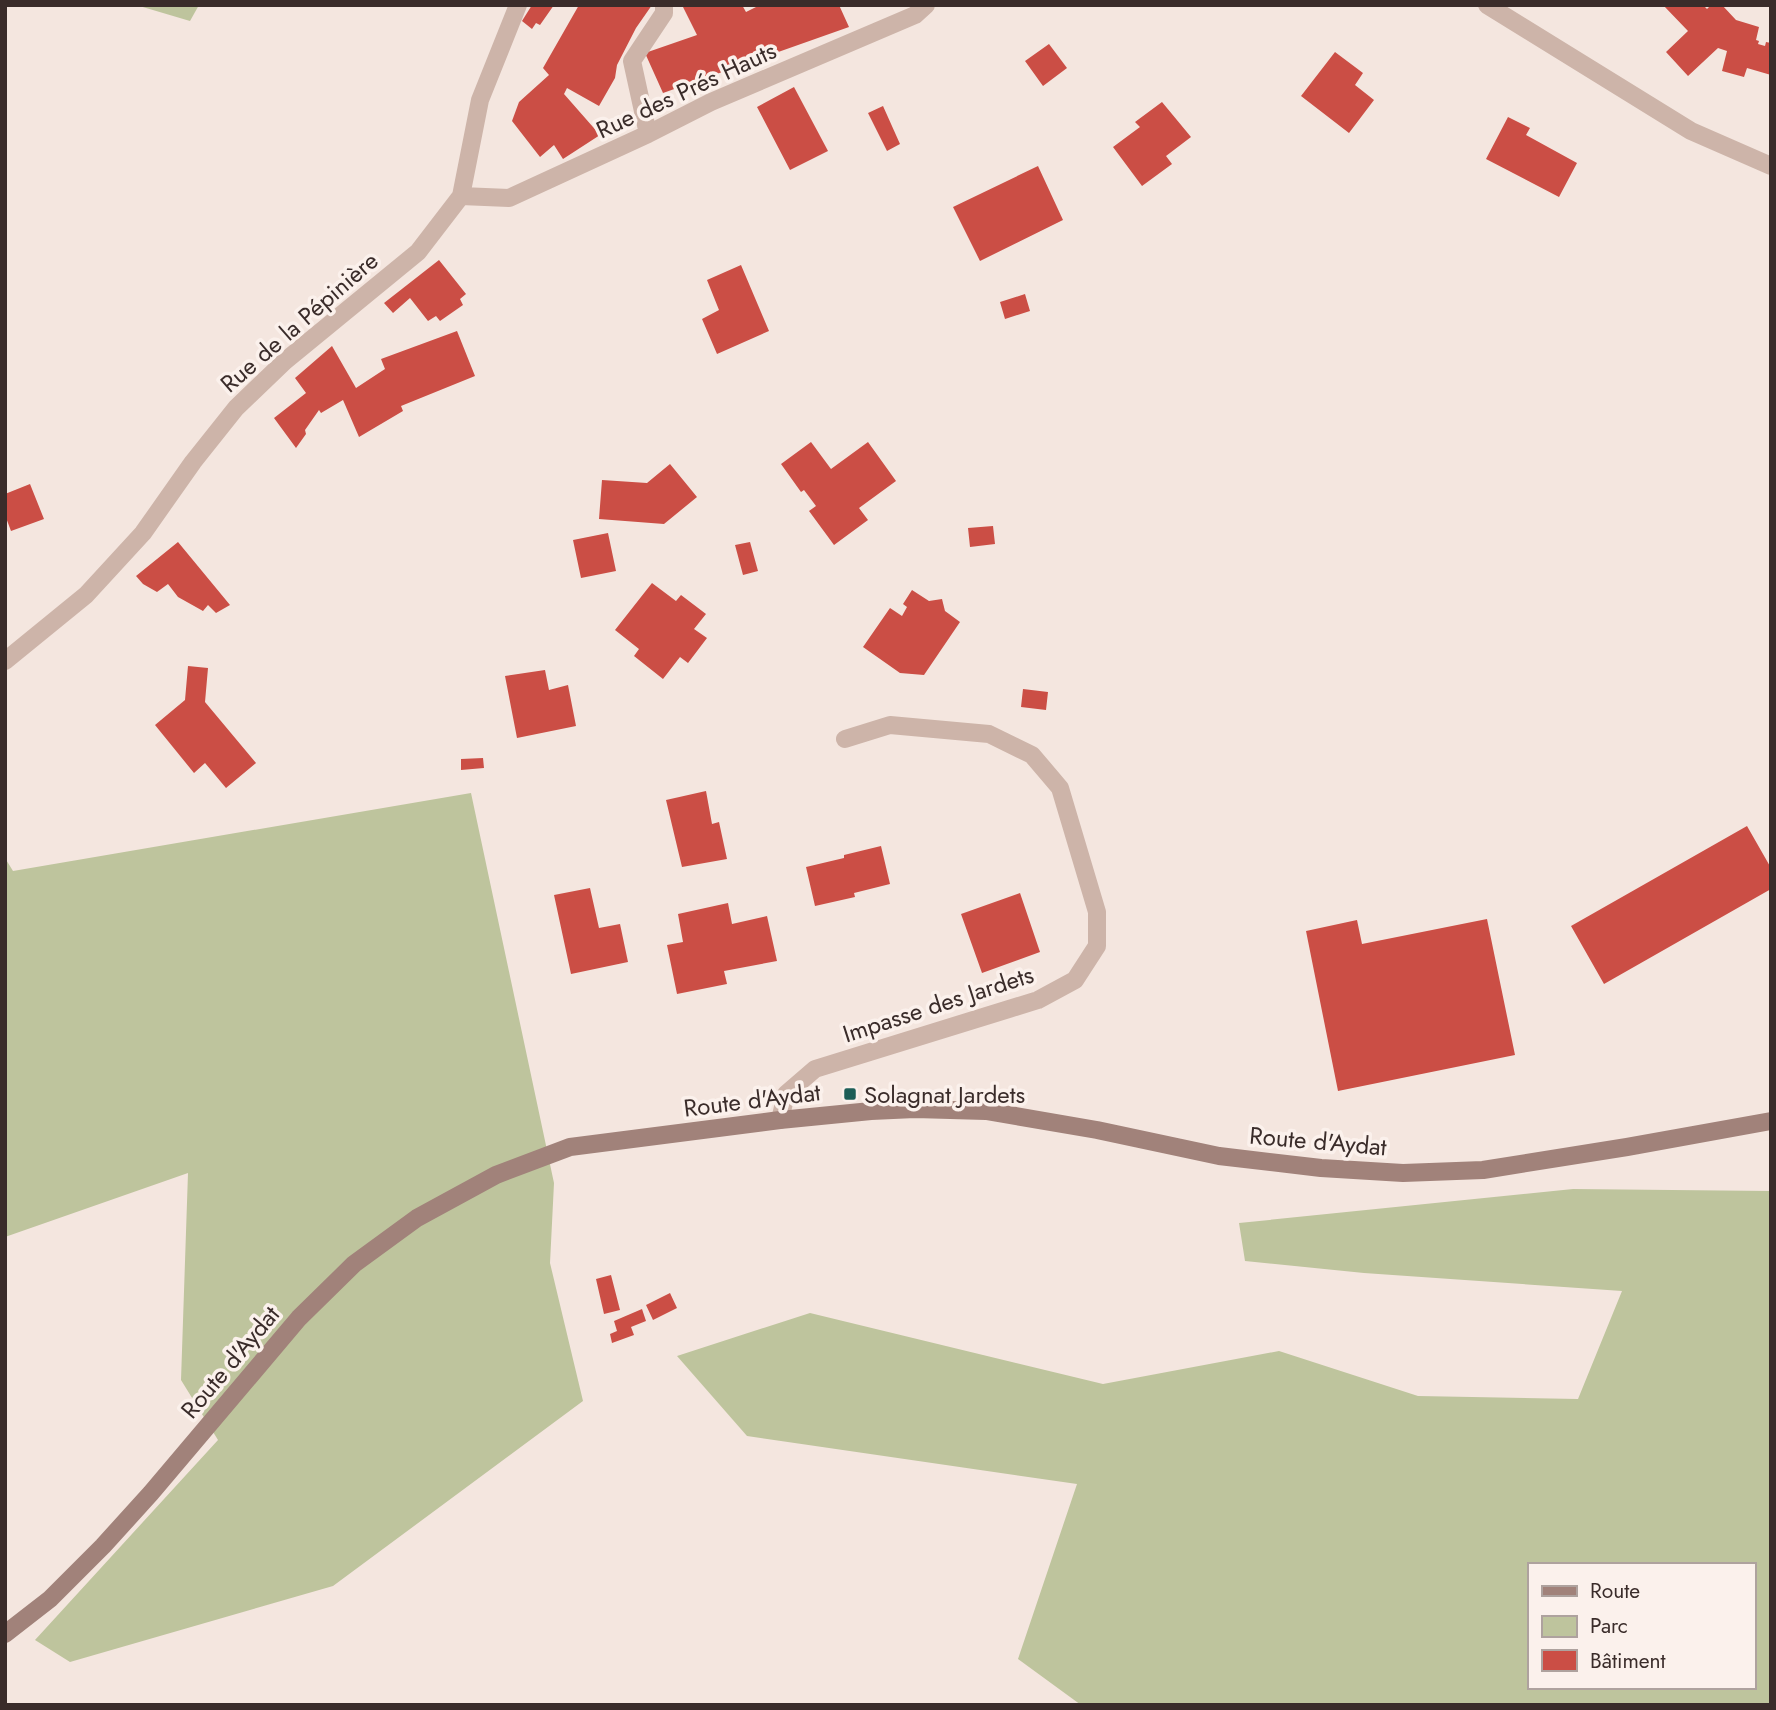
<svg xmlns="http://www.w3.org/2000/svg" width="1776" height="1710" font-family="Jost,sans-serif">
  <rect width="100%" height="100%" fill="#f4e6df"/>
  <path fill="#bec49d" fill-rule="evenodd" d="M 136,5 L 199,5 L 190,21 Z
    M 471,793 L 554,1183 L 550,1263 L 583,1401 L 333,1586 L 70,1662 L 35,1640 L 218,1440 L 181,1380 L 188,1173 L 5,1237 L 5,858 L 13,871 Z
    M 1573,1189 L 1771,1191 L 1771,1705 L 1081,1705 L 1018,1659 L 1077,1484 L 747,1436 L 677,1356 L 810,1313 L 1103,1384 L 1279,1351 L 1418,1396 L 1578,1399 L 1622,1291 L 1364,1273 L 1245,1261 L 1239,1223 ZM 1529,1565 L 1753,1565 L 1753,1687 L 1529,1687 Z"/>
  <path fill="#cb4e45" d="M 532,5 L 554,5 L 540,25 L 536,23 L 532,29 L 522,21 Z
    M 579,5 L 652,5 L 636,28 L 617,65 L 615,78 L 599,106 L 567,88 L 564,94 L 600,135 L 563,159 L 554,145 L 540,157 L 512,121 L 519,102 L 549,75 L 543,68 Z
    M 682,5 L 742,5 L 746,12 L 760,5 L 839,5 L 849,27 L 663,93 L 645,53 L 697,35 Z
    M 1663,5 L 1703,5 L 1707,9 L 1711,5 L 1722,5 L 1736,20 L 1759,27 L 1756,40 L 1759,41 L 1758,44 L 1765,46 L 1766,42 L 1771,43 L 1771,75 L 1747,68 L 1744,77 L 1722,71 L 1727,51 L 1718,48 L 1688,76 L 1666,52 L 1688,31 Z
    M 1049,44 L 1067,68 L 1043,86 L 1025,61 Z
    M 1335,52 L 1363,73 L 1355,85 L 1374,100 L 1349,133 L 1301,96 Z
    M 794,87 L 828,151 L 790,170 L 757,107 Z
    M 1162,102 L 1191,137 L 1166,156 L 1172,164 L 1142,186 L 1113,147 L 1140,127 L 1135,122 Z
    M 883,106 L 900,144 L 887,151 L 868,113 Z
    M 1508,117 L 1530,128 L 1526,135 L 1577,163 L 1559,197 L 1486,159 Z
    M 1038,166 L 1063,220 L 980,261 L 953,207 Z
    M 439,260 L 466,294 L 460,299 L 463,305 L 440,321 L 436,316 L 428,321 L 410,298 L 393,313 L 384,303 Z
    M 741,265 L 769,331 L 717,354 L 702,319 L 719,310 L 707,280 Z
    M 1025,294 L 1030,311 L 1005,319 L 1000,302 Z
    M 457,331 L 475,376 L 401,406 L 403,411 L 359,437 L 343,400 L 321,413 L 319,410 L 305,430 L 306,434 L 296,448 L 274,418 L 306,393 L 295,378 L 332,346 L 356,388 L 385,369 L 381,359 Z
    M 811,442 L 831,469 L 868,442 L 896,481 L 859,508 L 868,520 L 834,545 L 809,511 L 816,506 L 804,490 L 801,492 L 781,464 Z
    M 670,464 L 697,497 L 664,524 L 599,519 L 602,480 L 647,483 Z
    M 30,484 L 44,519 L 11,531 L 5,515 L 5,494 Z
    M 993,526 L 995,544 L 970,547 L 968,528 Z
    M 608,533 L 616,571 L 581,578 L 573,540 Z
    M 178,542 L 230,605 L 216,613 L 208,605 L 203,611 L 178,597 L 168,584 L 157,592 L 143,584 L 136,576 Z
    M 750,542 L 758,571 L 743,575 L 735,545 Z
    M 652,583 L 676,601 L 681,595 L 706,614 L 694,629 L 707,638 L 688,663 L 680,657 L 663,679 L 634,656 L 639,649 L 615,630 Z
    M 912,590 L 929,601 L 942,599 L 945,611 L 960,622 L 924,675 L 900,673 L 863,647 L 890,608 L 902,616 L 907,607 L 903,604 Z
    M 188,666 L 208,668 L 205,702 L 256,763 L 226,788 L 205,763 L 194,773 L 155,725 L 185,700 Z
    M 545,670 L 549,690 L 568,685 L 576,726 L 517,738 L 505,676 Z
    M 1023,689 L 1048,692 L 1046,710 L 1021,707 Z
    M 483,758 L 484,768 L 461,770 L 461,759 Z
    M 706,791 L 712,824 L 719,822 L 727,859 L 682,867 L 666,800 Z
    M 1747,826 L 1771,868 L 1771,889 L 1604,984 L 1571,926 Z
    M 881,846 L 890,884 L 854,893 L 855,897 L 815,906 L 806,867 L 844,858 L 844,855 Z
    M 590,888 L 599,928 L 620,924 L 628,962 L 571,974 L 554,895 Z
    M 1020,893 L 1040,952 L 982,973 L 961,914 Z
    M 728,903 L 732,924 L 767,916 L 777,961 L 724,971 L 727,984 L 677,994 L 667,945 L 683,942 L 678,914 Z
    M 1487,919 L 1515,1055 L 1338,1091 L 1306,931 L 1357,920 L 1362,944 Z
    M 611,1275 L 620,1310 L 604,1314 L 596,1279 Z
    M 670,1293 L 677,1308 L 653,1320 L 646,1305 Z
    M 642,1309 L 646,1321 L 631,1327 L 634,1335 L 612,1343 L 610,1334 L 617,1331 L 614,1321 Z"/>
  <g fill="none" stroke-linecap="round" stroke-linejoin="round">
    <path stroke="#cdb4a9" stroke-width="18" d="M 1487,5 L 1691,131 L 1771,166
      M 648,134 L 632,61 L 664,13 L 664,5
      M 461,196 L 509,198 L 648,134 L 711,102 L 915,15 L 926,5
      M 5,661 L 86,595 L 143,533 L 193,462 L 236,408 L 285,361 L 418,252 L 461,196 L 480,100 L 518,5
      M 780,1120 L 786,1094 L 815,1069 L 1038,1000 L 1075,980 L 1097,946 L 1097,912 L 1060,788 L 1032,755 L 989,734 L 890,725 L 845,739"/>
    <path stroke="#a1827a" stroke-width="18" d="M 5,1634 L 50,1599 L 103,1546 L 151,1493 L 299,1318 L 354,1264 L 417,1218 L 496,1175 L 570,1147 L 780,1120 L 871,1111 L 915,1109 L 986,1111 L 1097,1130 L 1219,1156 L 1321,1168 L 1403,1173 L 1483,1170 L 1627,1147 L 1771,1121"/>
  </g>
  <rect fill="#1d5e57" stroke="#fbf1ec" stroke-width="2.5" x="843" y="1087" width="14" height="14" rx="3.5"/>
  <g text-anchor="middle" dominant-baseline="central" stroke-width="7" stroke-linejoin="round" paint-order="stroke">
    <g font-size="24" fill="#3a2c2a" stroke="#fbf1ec">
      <text transform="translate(686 90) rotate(-25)">Rue des Prés Hauts</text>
      <text transform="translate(299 322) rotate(-41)">Rue de la Pépinière</text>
      <text transform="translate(938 1004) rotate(-18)">Impasse des Jardets</text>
      <text transform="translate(752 1100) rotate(-7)">Route d'Aydat</text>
      <text transform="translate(1318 1141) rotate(5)">Route d'Aydat</text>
      <text transform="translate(230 1362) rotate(-50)">Route d'Aydat</text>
    </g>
    <g font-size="24" fill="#3a2c2a" stroke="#fbf1ec" text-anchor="start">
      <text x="864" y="1094">Solagnat Jardets</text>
    </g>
  </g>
  <rect width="1776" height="1710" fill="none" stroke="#3a2c2a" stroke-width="14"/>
  <rect x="1528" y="1563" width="228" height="126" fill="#fbf1ec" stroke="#aea29e" stroke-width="2"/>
  <rect x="1542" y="1586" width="35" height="10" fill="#a1827a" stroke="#aea29e" stroke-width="2"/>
  <text x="1590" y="1598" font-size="21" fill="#3a2c2a">Route</text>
  <rect x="1542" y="1616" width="35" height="21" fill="#bec49d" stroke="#aea29e" stroke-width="2"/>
  <text x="1590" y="1633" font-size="21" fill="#3a2c2a">Parc</text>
  <rect x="1542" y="1650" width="35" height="21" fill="#cb4e45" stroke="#aea29e" stroke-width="2"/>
  <text x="1590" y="1668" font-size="21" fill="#3a2c2a">Bâtiment</text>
</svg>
